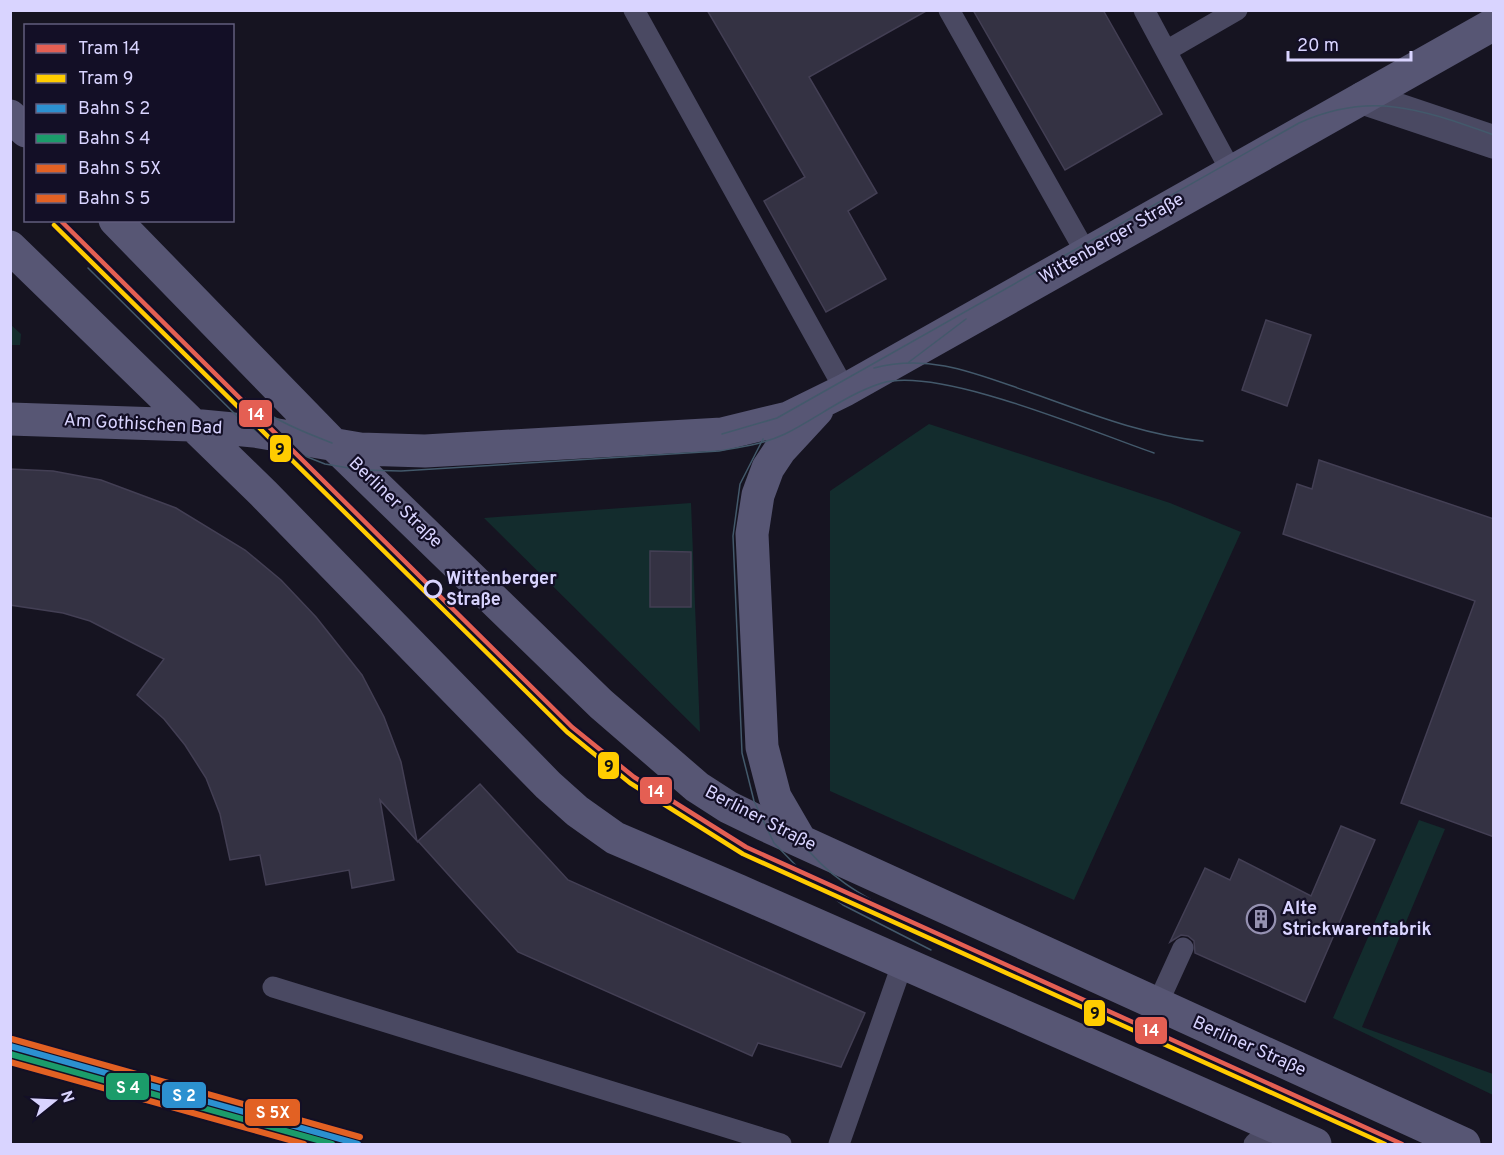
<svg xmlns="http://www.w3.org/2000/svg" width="1504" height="1155" font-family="Overpass,sans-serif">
  <rect width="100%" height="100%" fill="#161421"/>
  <path fill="#132c2d" d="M 10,324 L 21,334 L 20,345 L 11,345 Z
    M 929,424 L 1170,503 L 1241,532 L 1074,900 L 830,791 L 830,491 Z
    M 691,503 L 700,732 L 484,518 Z
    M 1419,820 L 1445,829 L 1362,1027 L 1493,1074 L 1493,1095 L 1333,1018 Z"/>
  <path fill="#343243" stroke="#433f54" stroke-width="1.5" d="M 707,10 L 928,10 L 809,77 L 877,193 L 848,211 L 886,279 L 826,312 L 764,201 L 805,177 Z
    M 973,10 L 1103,10 L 1162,114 L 1065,170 Z
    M 1266,320 L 1311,335 L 1287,406 L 1242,390 Z
    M 1319,460 L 1494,519 L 1494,837 L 1401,803 L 1475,601 L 1283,534 L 1297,484 L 1312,489 Z
    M 10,469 L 53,471 L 101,480 L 176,508 L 245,550 L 281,580 L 316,617 L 362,675 L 384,717 L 401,762 L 417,841 L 380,800 L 394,880 L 352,888 L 349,870 L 266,885 L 260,855 L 230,860 L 220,814 L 206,778 L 185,745 L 164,719 L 137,695 L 164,659 L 90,621 L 63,613 L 10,605 Z
    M 650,551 L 691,552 L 691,607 L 650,607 Z
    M 480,784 L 568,880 L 865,1013 L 841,1067 L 758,1043 L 752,1056 L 518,952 L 418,841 Z
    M 1341,826 L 1375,840 L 1305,1002 L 1195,953 L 1194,941 L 1188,936 L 1181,935 L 1170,942 L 1205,868 L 1230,880 L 1239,859 L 1311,896 Z"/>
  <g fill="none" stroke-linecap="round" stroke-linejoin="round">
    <path stroke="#4a4962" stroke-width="21" d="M 634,10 L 845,390
      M 949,10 L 1086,253
      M 1144,10 L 1166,51
      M 1231,171 L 1166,51 L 1237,10
      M 273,987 L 781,1144
      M 1157,1005 L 1183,948
      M 839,1144 L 903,962
      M 1254,1144 L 1273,1126"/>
    <path stroke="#4a4962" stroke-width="33" d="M 1363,98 L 1494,142"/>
    <path stroke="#575674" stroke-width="33" d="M 10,116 L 26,131
      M 115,220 L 332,443 L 601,704 L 697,787 L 728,807 L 763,824 L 1464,1144
      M 10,247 L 263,493 L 548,785 L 577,811 L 615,838 L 739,891 L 1315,1144
      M 10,419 L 191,425 L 254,431 L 360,449 L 425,451 L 722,434 L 788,418 L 845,390 L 1494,24
      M 800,840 L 775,797 L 762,747 L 752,534 L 758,495 L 768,468 L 780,450 L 817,410"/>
    <path stroke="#43596b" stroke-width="1.5" d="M 88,268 L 245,424 L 282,447 L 325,464 L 361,470 L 401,471 L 719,451 C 741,447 764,444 785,434 C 817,418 847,394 882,383 C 939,366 1093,432 1154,453
      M 164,324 C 196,354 228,389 265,412 C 286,425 309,434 332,443
      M 909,362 L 966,319
      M 874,368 C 930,353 977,374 1029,392 C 1086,412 1142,435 1203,441
      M 722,434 L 777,418 L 1299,123 C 1372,90 1423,110 1494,135
      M 763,439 L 740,484 L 733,536 L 742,753 L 754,801 L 774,843 L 812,882 L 843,905 L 931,950
      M 800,840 C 827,877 863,896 902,917"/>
    <g stroke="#130f26" stroke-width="10">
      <path id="rail-1" d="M 10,1046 L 358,1144"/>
    </g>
    <g stroke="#130f26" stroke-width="10">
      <path id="rail-2" d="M 10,1054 L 332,1144"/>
    </g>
    <g stroke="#130f26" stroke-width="10">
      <path id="rail-3" d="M 12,1039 L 360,1137"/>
    </g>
    <g stroke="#130f26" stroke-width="10">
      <path id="rail-4" d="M 10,1062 L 304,1144"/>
    </g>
    <use href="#rail-1" stroke="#2c90d0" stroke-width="6"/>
    <use href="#rail-2" stroke="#1b9c6a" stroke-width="6"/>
    <use href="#rail-3" stroke="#e26123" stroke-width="6"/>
    <use href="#rail-4" stroke="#e26123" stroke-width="6"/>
    <g stroke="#130f26" stroke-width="9">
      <path id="tram-1" d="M 60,220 L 572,727 L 634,777 L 746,847 L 1402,1144"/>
    </g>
    <g stroke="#130f26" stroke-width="9">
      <path id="tram-2" d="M 54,225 L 567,732 L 630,783 L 743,854 L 1385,1144"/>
    </g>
    <use href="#tram-1" stroke="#e45f53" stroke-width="4.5"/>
    <use href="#tram-2" stroke="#fc0" stroke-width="4.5"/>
  </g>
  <defs>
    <g id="building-ring" transform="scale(1.5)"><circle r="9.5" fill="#130f26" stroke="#9591b1" stroke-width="1.5"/><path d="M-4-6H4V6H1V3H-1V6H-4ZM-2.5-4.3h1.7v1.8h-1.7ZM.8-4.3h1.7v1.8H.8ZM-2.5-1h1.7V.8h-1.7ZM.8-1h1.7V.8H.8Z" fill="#9591b1"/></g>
  </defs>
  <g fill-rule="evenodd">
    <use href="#building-ring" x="1261" y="919"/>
  </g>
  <circle fill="#130f26" stroke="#d9d4ff" stroke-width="3" cx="433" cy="589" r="8"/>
  <g text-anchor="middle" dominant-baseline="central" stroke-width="4.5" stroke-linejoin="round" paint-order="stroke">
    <g font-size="18" fill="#d9d4ff" stroke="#130f26">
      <text transform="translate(1112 239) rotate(-30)">Wittenberger Straße</text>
      <text transform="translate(143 425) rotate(3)">Am Gothischen Bad</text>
      <text transform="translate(395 503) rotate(44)">Berliner Straße</text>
      <text transform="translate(760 819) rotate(27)">Berliner Straße</text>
      <text transform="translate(1249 1047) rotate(24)">Berliner Straße</text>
    </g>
    <g font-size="18" font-weight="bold" fill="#d9d4ff" stroke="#130f26" text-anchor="start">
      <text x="446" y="579">Wittenberger<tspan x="446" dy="21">Straße</tspan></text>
    </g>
    <g font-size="18" font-weight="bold" fill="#d9d4ff" stroke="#130f26" text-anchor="start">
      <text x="1282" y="909">Alte<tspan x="1282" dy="21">Strickwarenfabrik</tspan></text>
    </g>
  </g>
  <g stroke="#130f26" stroke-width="2">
    <rect x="238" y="399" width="35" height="29" rx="6" fill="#e45f53"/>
    <rect x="269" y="434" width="23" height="29" rx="6" fill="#fc0"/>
    <rect x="597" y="751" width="23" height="29" rx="6" fill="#fc0"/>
    <rect x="639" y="776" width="34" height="29" rx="6" fill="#e45f53"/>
    <rect x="1083" y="999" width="23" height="28" rx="6" fill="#fc0"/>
    <rect x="1134" y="1016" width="34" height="29" rx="6" fill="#e45f53"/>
    <rect x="105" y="1072" width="45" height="29" rx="6" fill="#1b9c6a"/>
    <rect x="161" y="1081" width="46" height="28" rx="6" fill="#2c90d0"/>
    <rect x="244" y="1098" width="57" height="29" rx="6" fill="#e26123"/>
  </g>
  <g font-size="16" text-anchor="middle" font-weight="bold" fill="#fff">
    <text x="256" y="420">14</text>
    <text x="656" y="797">14</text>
    <text x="1151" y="1036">14</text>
    <text x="128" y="1093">S 4</text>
    <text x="184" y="1101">S 2</text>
    <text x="273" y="1118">S 5X</text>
  </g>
  <g font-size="16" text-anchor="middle" font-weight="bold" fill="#111">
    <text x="280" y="455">9</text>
    <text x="609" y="772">9</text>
    <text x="1095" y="1019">9</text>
  </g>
  <rect width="1504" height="1155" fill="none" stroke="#d9d4ff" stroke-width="24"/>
  <rect x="24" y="24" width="210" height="198" fill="#130f26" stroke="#625e7d" stroke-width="1.5"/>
  <rect x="36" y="44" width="30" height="9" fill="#e45f53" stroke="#625e7d" stroke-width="1.5"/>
  <text x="78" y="54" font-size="18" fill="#d9d4ff">Tram 14</text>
  <rect x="36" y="74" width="30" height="9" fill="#ffcc00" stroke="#625e7d" stroke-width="1.5"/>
  <text x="78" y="84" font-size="18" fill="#d9d4ff">Tram 9</text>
  <rect x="36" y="104" width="30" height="9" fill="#2c90d0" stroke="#625e7d" stroke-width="1.5"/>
  <text x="78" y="114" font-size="18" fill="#d9d4ff">Bahn S 2</text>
  <rect x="36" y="134" width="30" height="9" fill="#1b9c6a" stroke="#625e7d" stroke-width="1.5"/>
  <text x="78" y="144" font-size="18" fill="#d9d4ff">Bahn S 4</text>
  <rect x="36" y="164" width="30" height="9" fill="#e26123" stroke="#625e7d" stroke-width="1.5"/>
  <text x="78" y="174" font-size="18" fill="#d9d4ff">Bahn S 5X</text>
  <rect x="36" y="194" width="30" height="9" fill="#e26123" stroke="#625e7d" stroke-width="1.5"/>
  <text x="78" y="204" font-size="18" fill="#d9d4ff">Bahn S 5</text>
  <g transform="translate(54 1101) rotate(72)" stroke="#130f26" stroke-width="4.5" paint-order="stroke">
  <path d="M0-4.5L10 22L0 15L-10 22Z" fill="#d9d4ff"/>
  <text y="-9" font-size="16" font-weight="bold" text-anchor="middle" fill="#d9d4ff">N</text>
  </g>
  <path d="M1288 51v9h123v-9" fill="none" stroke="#d9d4ff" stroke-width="3"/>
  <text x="1297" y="51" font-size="18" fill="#d9d4ff" stroke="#130f26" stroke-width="4.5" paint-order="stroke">20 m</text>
</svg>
